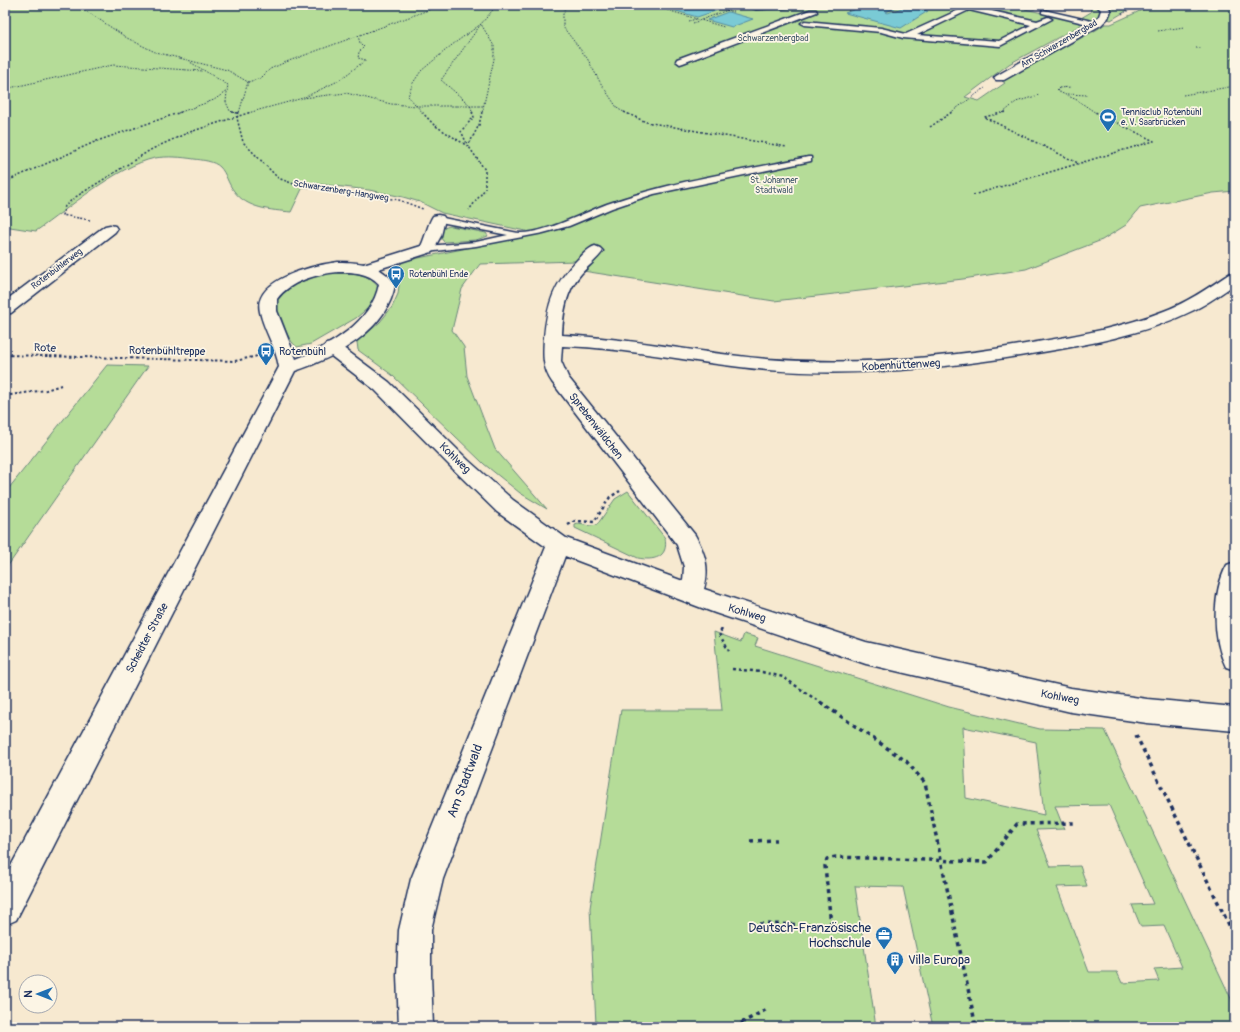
<svg xmlns="http://www.w3.org/2000/svg" width="1240" height="1032" font-family="Pangolin,sans-serif">
  <rect width="100%" height="100%" fill="#f7e9d0"/>
  <filter id="ink" filterUnits="userSpaceOnUse"><feTurbulence type="fractalNoise" baseFrequency=".025" numOctaves="2"/><feDisplacementMap in="SourceGraphic" scale="8" xChannelSelector="R" yChannelSelector="G"/><feConvolveMatrix kernelMatrix="1 2 1 2 8 2 1 2 1" color-interpolation-filters="sRGB"/></filter>
  <g filter="url(#ink)">
    <path fill="#b5dc98" stroke="#68867b" fill-rule="evenodd" d="M 5,5 L 1043,5 L 1034,9 L 1027,8 L 1025,9 L 1085,23 L 1009,64 L 965,97 L 979,101 L 1005,83 L 1002,81 L 1004,79 L 1096,30 L 1105,24 L 1111,24 L 1153,5 L 1235,5 L 1235,191 L 1213,193 L 1140,208 L 1126,225 L 1102,240 L 1026,269 L 963,279 L 774,301 L 583,271 L 576,261 L 480,264 L 462,289 L 452,330 L 464,347 L 467,376 L 495,449 L 547,509 L 520,493 L 484,464 L 392,375 L 358,350 L 357,342 L 380,322 L 392,307 L 398,294 L 399,285 L 395,278 L 398,267 L 404,261 L 492,243 L 530,232 L 442,213 L 420,202 L 403,197 L 369,190 L 309,183 L 302,189 L 291,212 C 271,210 247,209 234,191 C 228,184 226,173 220,167 C 214,161 202,160 194,159 C 181,157 168,156 155,158 C 117,166 68,209 36,231 L 10,227 L 5,230 Z
      M 1085,5 L 1097,5 L 1101,9 L 1100,14 L 1093,21 L 1081,18 L 1091,12 L 1090,8 Z
      M 1107,5 L 1136,5 L 1111,20 L 1108,19 L 1111,14 L 1111,8 Z
      M 451,226 L 486,233 L 488,236 L 476,240 L 444,242 L 440,237 C 441,230 443,227 451,226 Z
      M 342,272 C 357,273 370,275 379,288 L 374,303 L 356,318 L 311,344 L 297,347 C 288,340 286,330 282,320 C 281,316 277,311 277,306 C 274,281 325,273 342,272 Z
      M 107,365 L 148,366 L 5,570 L 5,493 Z
      M 628,491 L 665,538 C 669,558 653,561 638,558 L 575,528 L 575,525 L 578,524 L 591,526 L 597,525 L 615,499 Z
      M 714,632 L 741,642 L 744,634 L 758,638 L 755,646 L 949,707 L 1040,729 L 1105,730 L 1235,1007 L 1235,1027 L 933,1027 L 903,887 L 855,886 L 876,1027 L 578,1027 L 596,1024 L 590,908 L 621,710 L 722,710 ZM 963,727 L 1036,742 L 1044,815 L 966,798 ZM 1109,805 L 1153,904 L 1132,905 L 1141,927 L 1164,926 L 1182,967 L 1154,969 L 1159,981 L 1122,983 L 1117,972 L 1089,972 L 1057,887 L 1087,886 L 1080,866 L 1051,867 L 1036,830 L 1064,829 L 1055,806 Z"/>
    <path fill="#7acad5" stroke="#548ca5" d="M 656,5 L 703,5 L 718,10 L 697,17 Z
      M 866,5 L 890,5 L 897,7 L 886,12 L 888,13 L 907,6 L 928,11 L 901,28 L 845,13 Z
      M 728,12 L 753,19 L 732,27 L 707,20 Z"/>
    <g fill="none" stroke-linecap="round" stroke-linejoin="round">
      <g stroke="#1b2f5e" stroke-width="3">
        <path id="service" d="M 1044,10 L 1096,22 L 1099,24 L 1096,26 L 1042,13 L 1042,11 Z
          M 808,157 L 811,157 L 811,161 L 654,194 L 612,208 L 569,226 L 543,233 L 476,246 L 427,252 L 423,249 L 427,246 L 476,242 L 508,235 L 435,221 L 434,219 L 438,217 L 513,232 C 537,238 583,213 607,204 C 672,181 741,171 808,157 Z"/>
      </g>
      <g stroke="#1b2f5e" stroke-width="3">
        <path id="pedestrian" d="M 744,5 L 804,5 L 800,7 L 756,9 Z
          M 951,5 L 965,5 L 1037,21 L 1048,17 L 1052,19 L 1000,46 L 903,38 L 881,32 L 805,25 L 801,23 L 805,21 L 881,28 L 906,34 L 961,9 ZM 969,10 L 1031,25 L 999,41 L 917,35 Z
          M 810,10 L 816,10 L 817,12 L 683,63 L 680,64 L 676,61 L 677,59 Z"/>
      </g>
      <g stroke="#1b2f5e" stroke-width="3">
        <path id="minor" d="M 1096,5 L 1106,5 L 1111,10 L 1108,18 L 1101,25 L 1004,80 L 996,80 L 994,78 L 996,76 L 1094,21 L 1099,16 L 1101,10 Z
          M 438,215 L 443,216 L 445,219 L 441,236 L 432,252 L 363,274 L 357,272 L 355,269 L 357,266 L 421,246 C 426,236 428,223 433,216 Z
          M 110,225 L 115,226 L 117,229 L 115,232 L 11,313 L 5,314 L 5,301 L 105,226 Z
          M 595,246 L 600,248 L 603,251 C 597,260 588,266 581,274 C 566,291 563,313 562,335 C 631,338 698,353 767,359 C 858,366 948,358 1037,342 C 1080,335 1123,327 1164,311 C 1188,302 1208,288 1229,274 L 1235,272 L 1235,284 C 1222,293 1209,303 1194,310 C 1144,335 1086,345 1031,354 C 943,369 857,377 768,370 C 699,364 631,348 562,346 L 561,361 L 568,377 L 695,535 C 705,553 710,568 704,589 L 866,642 L 1071,688 L 1147,699 L 1235,707 L 1235,731 L 1147,723 L 1071,712 L 866,664 L 715,613 L 565,556 L 443,879 L 431,930 L 431,975 L 433,1027 L 399,1027 L 397,975 L 399,930 L 411,879 L 546,547 L 497,512 L 454,470 L 375,390 L 326,352 L 323,348 L 326,344 L 332,343 L 338,344 L 389,382 L 468,460 L 513,500 L 566,538 L 683,581 L 684,567 L 677,545 L 552,382 C 542,367 543,355 544,338 C 547,304 554,283 578,259 C 584,254 588,248 595,246 Z
          M 1235,562 L 1235,670 L 1226,667 C 1212,639 1212,592 1227,565 Z"/>
      </g>
      <g stroke="#1b2f5e" stroke-width="3">
        <path id="tertiary" d="M 338,262 C 361,262 381,264 395,284 C 388,330 335,358 295,371 L 16,920 L 5,925 L 5,877 L 279,367 C 276,347 264,331 260,312 C 252,279 315,265 338,262 ZM 338,272 C 353,272 368,272 379,284 C 372,322 329,347 296,359 L 277,311 L 277,299 C 290,281 317,274 338,272 Z"/>
      </g>
      <path stroke="#1b2f5e" stroke-width="1" stroke-dasharray="1.5 1.5" stroke-linecap="butt" d="M 74,5 L 91,14 L 127,38 L 155,52 L 227,70 L 248,82 L 239,113
        M 566,5 L 563,14 L 563,27 L 587,58 L 600,82 L 618,109 L 626,113
        M 650,5 L 724,27
        M 709,5 L 733,12
        M 724,5 L 733,8
        M 848,11 L 860,5
        M 922,11 L 927,9
        M 1122,14 L 1139,5
        M 689,21 L 696,19
        M 693,23 L 733,8
        M 1158,31 L 1184,27
        M 1196,48 L 1201,48
        M 1230,59 L 1235,58
        M 248,82 L 261,78 L 270,69 L 286,62 L 442,5
        M 1059,88 L 1071,87
        M 1059,88 L 1057,90 L 1059,92 L 1077,100 L 1096,113
        M 5,89 L 113,65 L 203,71
        M 227,92 L 226,102 L 230,111 L 236,113
        M 1067,94 L 1087,95
        M 1183,95 L 1235,86
        M 305,97 L 338,81 L 366,60 L 358,58 L 359,52 L 364,47 L 360,43 L 358,36
        M 178,113 L 214,100 L 227,91 L 228,85 L 190,62
        M 248,113 L 303,98 L 346,93 L 391,104 L 417,106 L 483,106
        M 423,113 L 408,96 L 413,83 L 421,71 L 452,45 L 481,24 L 497,5
        M 473,113 L 470,105 L 441,80 L 481,24 L 494,46 L 494,59 L 482,113
        M 950,113 L 985,88
        M 1003,113 L 1016,102 L 1039,95"/>
      <path stroke="#1b2f5e" stroke-width="1.5" stroke-dasharray="2 2" stroke-linecap="butt" d="M 232,112 L 238,113
        M 239,112 L 237,118 L 243,142 L 278,178 L 299,186 L 399,200 L 423,209
        M 422,112 L 434,125 L 469,147 L 485,170 L 485,189 L 469,210
        M 472,112 L 474,117 L 461,131 L 468,146 L 479,125 L 482,112
        M 624,112 L 646,122 L 787,147
        M 1006,112 L 984,117 L 1078,163
        M 930,127 L 952,112
        M 5,182 L 97,141 L 181,112
        M 973,195 L 1154,141 L 1095,112
        M 90,220 L 62,215 L 65,206 L 74,198 L 152,149 L 187,133 L 251,112"/>
      <path stroke="#1b2f5e" stroke-width="2" stroke-dasharray="2.5 2.5" stroke-linecap="butt" d="M 5,355 L 235,361 L 262,355
        M 10,395 L 46,390 L 61,385"/>
      <path stroke="#1b2f5e" stroke-width="2.5" stroke-dasharray="3 3" stroke-linecap="butt" d="M 568,525 L 575,521 L 594,522 L 610,497 L 620,491
        M 722,629 L 719,634 L 729,651
        M 732,669 L 762,672 L 783,677 L 821,703"/>
      <path stroke="#1b2f5e" stroke-width="3.5" stroke-dasharray="4 4" stroke-linecap="butt" d="M 820,702 L 906,761 L 925,783 L 976,1027
        M 1136,735 L 1235,937
        M 750,841 L 777,840
        M 759,924 L 831,925 L 825,866 L 827,859 L 836,857 L 987,862 L 1017,824 L 1077,823
        M 734,1027 L 769,1008"/>
      <use href="#service" fill="#fcf5e5" fill-rule="evenodd"/>
      <use href="#pedestrian" fill="#fcf5e5" fill-rule="evenodd"/>
      <use href="#minor" fill="#fcf5e5" fill-rule="evenodd"/>
      <use href="#tertiary" fill="#fcf5e5" fill-rule="evenodd"/>
    </g>
  </g>
  <defs>
    <g id="stadium-pin" transform="scale(0.9)"><path d="M0 17L-7.5 6A9.5 9.5 0 1 1 7.5 6Z" fill="#1f6fb2" stroke="#fcf5e5"/><path d="M0-5a6.5 5 0 1 0 0 10a6.5 5 0 1 0 0-10ZM-3.5-1.8h7v3.6h-7Z" fill="#fff"/></g>
    <g id="bus-pin" transform="scale(0.9)"><path d="M0 17L-7.5 6A9.5 9.5 0 1 1 7.5 6Z" fill="#1f6fb2" stroke="#fcf5e5"/><path d="M-5-6H5V4H4V6H2V4H-2V6H-4V4H-5ZM-3.5-4V0h7V-4ZM-3.5 1.2v1.5H-2V1.2ZM2 1.2v1.5H3.5V1.2Z" fill="#fff"/></g>
    <g id="office-pin" transform="scale(0.9)"><path d="M0 17L-7.5 6A9.5 9.5 0 1 1 7.5 6Z" fill="#1f6fb2" stroke="#fcf5e5"/><path d="M-6-3h4V-5.5h4V-3h4V5H-6ZM-1-4.5V-3h2v-1.5ZM-6 0V1H6V0Z" fill="#fff"/></g>
    <g id="building-pin" transform="scale(0.9)"><path d="M0 17L-7.5 6A9.5 9.5 0 1 1 7.5 6Z" fill="#1f6fb2" stroke="#fcf5e5"/><path d="M-4-6H4V6H1V3H-1V6H-4ZM-2.5-4.3h1.7v1.8h-1.7ZM.8-4.3h1.7v1.8H.8ZM-2.5-1h1.7V.8h-1.7ZM.8-1h1.7V.8H.8Z" fill="#fff"/></g>
  </defs>
  <g fill-rule="evenodd">
    <use href="#stadium-pin" x="1108" y="117"/>
    <use href="#bus-pin" x="396" y="274"/>
    <use href="#bus-pin" x="266" y="351"/>
    <use href="#office-pin" x="884" y="935"/>
    <use href="#building-pin" x="895" y="960"/>
  </g>
  <g text-anchor="middle" dominant-baseline="central" stroke-width="3.5" stroke-linejoin="round" paint-order="stroke">
    <g font-size="9" fill="#425a6c" stroke="#fcf5e5">
      <text x="773" y="38">Schwarzenbergbad</text>
      <text x="774" y="180">St. Johanner<tspan x="774" dy="10">Stadtwald</tspan></text>
    </g>
    <g font-size="9" fill="#1b2f5e" stroke="#fcf5e5">
      <text transform="translate(1059 44) rotate(-30)">Am Schwarzenbergbad</text>
      <text transform="translate(341 191) rotate(9)">Schwarzenberg-Hangweg</text>
      <text transform="translate(57 269) rotate(-37)">Rotenbühlerweg</text>
    </g>
    <g font-size="9" fill="#1b2f5e" stroke="#fcf5e5" text-anchor="start">
      <text x="1121" y="112">Tennisclub Rotenbühl<tspan x="1121" dy="10">e. V. Saarbrücken</tspan></text>
      <text x="409" y="274">Rotenbühl Ende</text>
    </g>
    <g font-size="11" fill="#1b2f5e" stroke="#fcf5e5">
      <text transform="translate(45 348) rotate(2)">Rote</text>
      <text transform="translate(167 351) rotate(1)">Rotenbühltreppe</text>
      <text transform="translate(901 365) rotate(-3)">Kobenhüttenweg</text>
      <text transform="translate(596 426) rotate(52)">Sprebenwäldchen</text>
      <text transform="translate(455 458) rotate(44)">Kohlweg</text>
      <text transform="translate(747 613) rotate(17)">Kohlweg</text>
      <text transform="translate(147 638) rotate(-62)">Scheidter Straße</text>
      <text transform="translate(1060 697) rotate(11)">Kohlweg</text>
    </g>
    <g font-size="11" fill="#1b2f5e" stroke="#fcf5e5" text-anchor="start">
      <text x="279" y="351">Rotenbühl</text>
    </g>
    <g font-size="13" fill="#1b2f5e" stroke="#fcf5e5">
      <text transform="translate(465 781) rotate(-69)">Am Stadtwald</text>
    </g>
    <g font-size="13" fill="#1b2f5e" stroke="#fcf5e5" text-anchor="end">
      <text x="871" y="928">Deutsch-Französische<tspan x="871" dy="15">Hochschule</tspan></text>
      <text x="908" y="960" text-anchor="start">Villa Europa</text>
    </g>
  </g>
  <rect width="1240" height="1032" fill="none" stroke="#fcf5e5" stroke-width="20"/>
  <rect x="10" y="10" width="1220" height="1012" fill="none" stroke="#1b2f5e" stroke-width="1.5" filter="url(#ink)"/>
  <g transform="translate(38 994) rotate(270)"><circle r="19" fill="#fcf5e5" stroke="#a2a6af"/>
  <path d="M0-3L7 15L0 10L-7 15Z" fill="#1f6fb2"/>
  <text y="-6" font-size="11" font-weight="bold" text-anchor="middle" fill="#1b2f5e">N</text>
  </g>
</svg>
